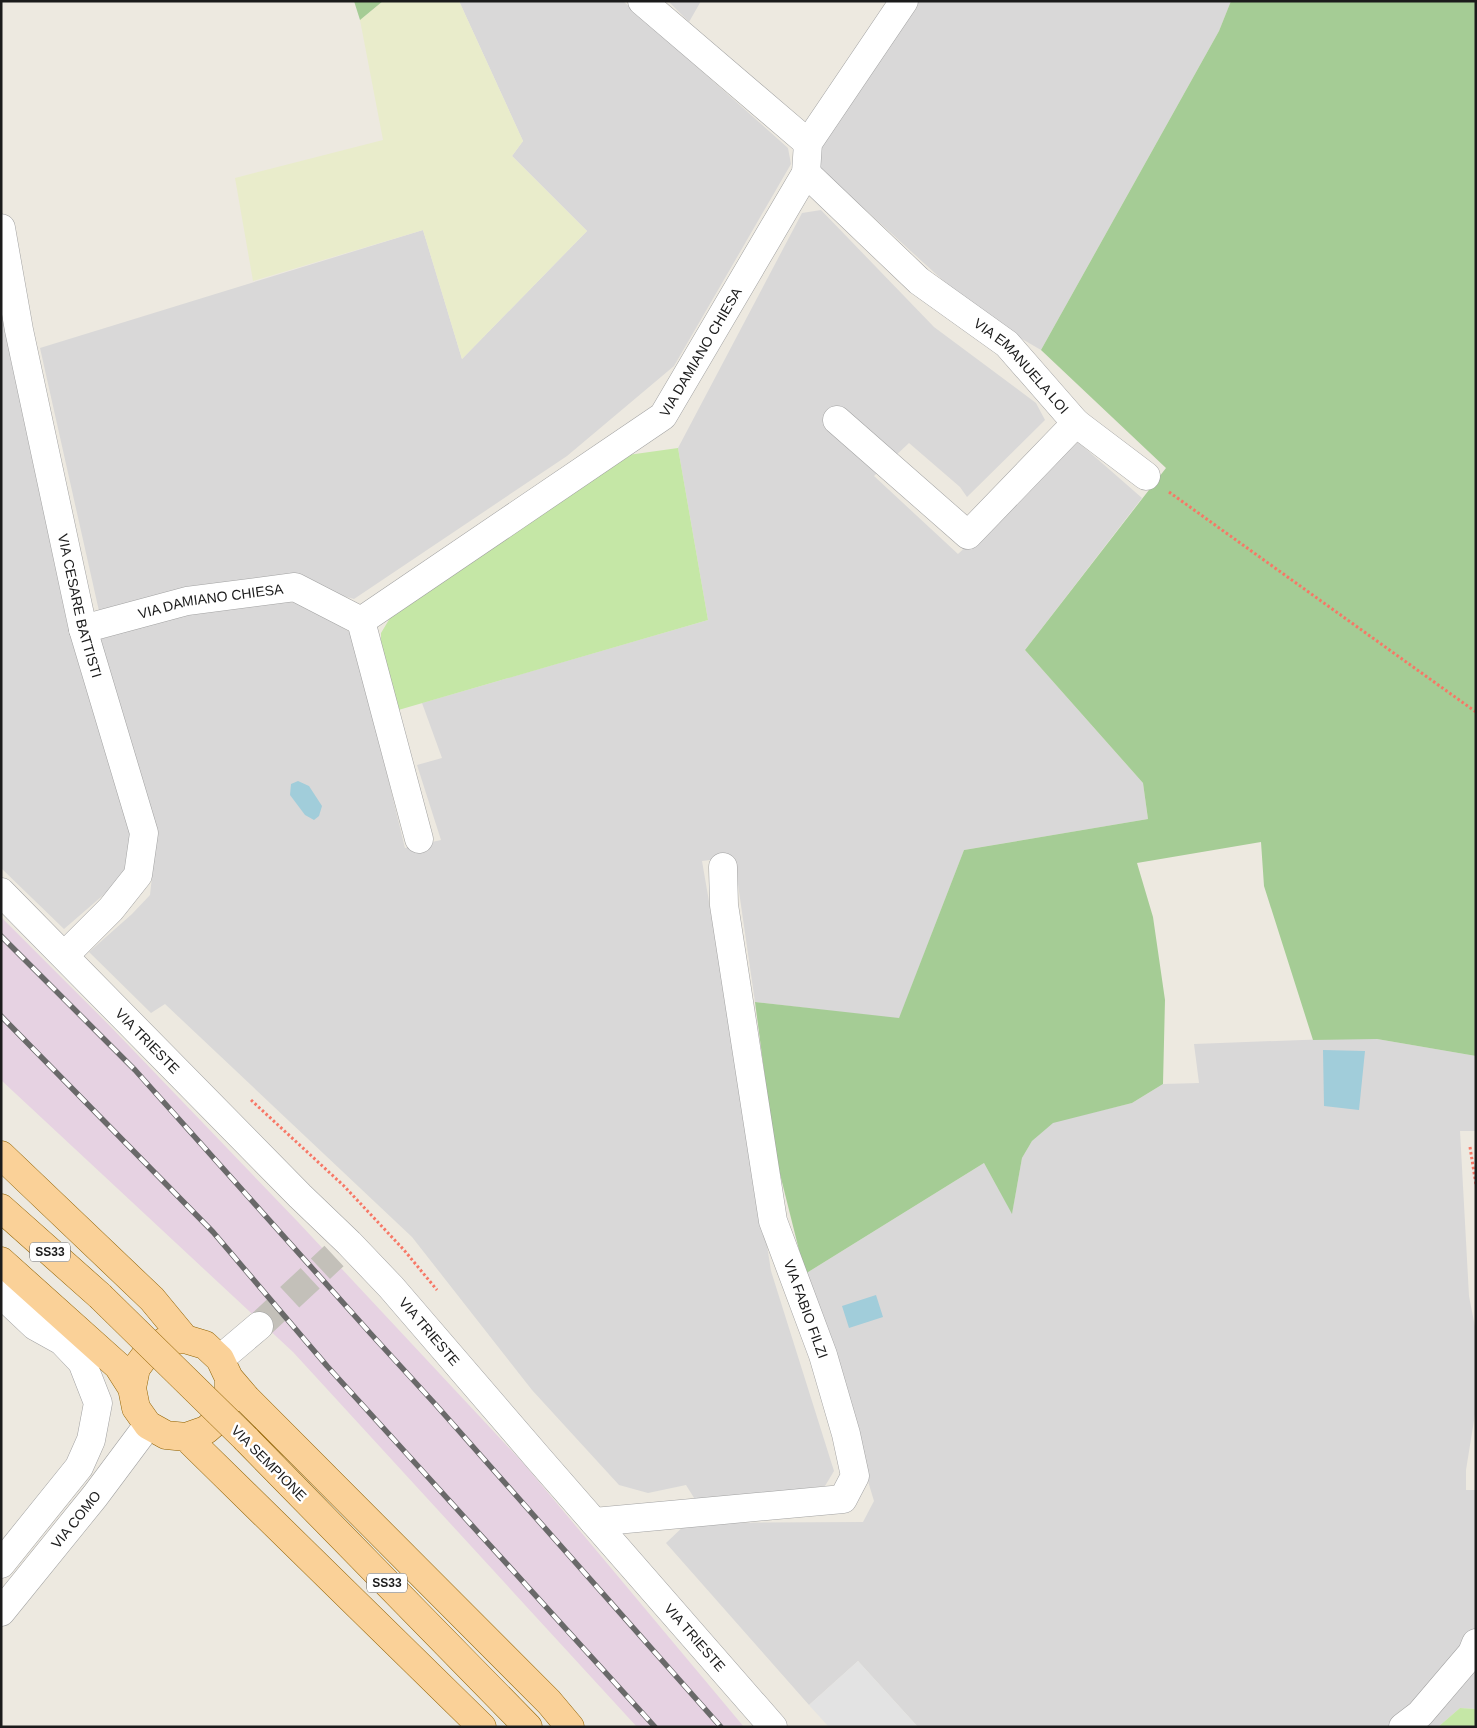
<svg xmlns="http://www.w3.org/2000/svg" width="1477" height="1728" font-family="Arial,sans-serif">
  <rect width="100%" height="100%" fill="#ede9e0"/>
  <path fill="#d9d8d8" d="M 459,1 L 623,1 L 788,148 L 791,164 L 674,366 L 567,456 L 354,599 L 272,576 L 99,611 L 40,348 L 423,230 L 462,359 L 587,231 L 512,156 L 523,141 Z
    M 668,1 L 701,1 L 689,22 Z
    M 919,1 L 1231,1 L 1219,31 L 1041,350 L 982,316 L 813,162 L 814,151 L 906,16 Z
    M 821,210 L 934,327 L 1036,403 L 1045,420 L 967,497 L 960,487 L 909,443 L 874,476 L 958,554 L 1078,442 L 1142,498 L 1025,650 L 1143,783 L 1148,819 L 964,850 L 899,1019 L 755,1002 L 734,857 L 702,861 L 755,1168 L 771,1271 L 834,1471 L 825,1486 L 696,1501 L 686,1485 L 648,1493 L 619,1485 L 532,1390 L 412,1237 L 165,1004 L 151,1013 L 89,952 L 132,914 L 150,895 L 156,840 L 97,640 L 244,598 L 301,603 L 353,634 L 405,848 L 441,840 L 417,765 L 442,758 L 422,703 L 708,620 L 678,448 L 802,213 Z
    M 1,297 L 133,835 L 123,878 L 64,929 L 1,868 Z
    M 1329,1039 L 1377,1039 L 1476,1056 L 1476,1131 L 1460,1131 L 1469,1296 L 1476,1332 L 1476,1408 L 1466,1470 L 1466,1490 L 1476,1490 L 1476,1709 L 1460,1708 L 1438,1727 L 918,1727 L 858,1661 L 809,1705 L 666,1543 L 687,1523 L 863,1522 L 874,1501 L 805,1274 L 984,1163 L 1012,1213 L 1022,1158 L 1032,1141 L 1053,1122 L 1132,1103 L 1163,1084 L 1199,1083 L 1194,1044 Z"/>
  <path fill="#e6d2e2" d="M 1,917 L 110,1026 L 298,1222 L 524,1464 L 744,1727 L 637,1727 L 293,1352 L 1,1080 Z"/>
  <path fill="#e9eccb" d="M 383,1 L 459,1 L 523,141 L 512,156 L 587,231 L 462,359 L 423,230 L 253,281 L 235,178 L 383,140 L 360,20 Z"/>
  <path fill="#c5e7a6" d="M 678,448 L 708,620 L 395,711 L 381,658 L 381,633 L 393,613 L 628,455 Z
    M 1460,1708 L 1476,1709 L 1476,1727 L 1438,1727 Z"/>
  <path fill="#a5cc95" d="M 354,1 L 383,1 L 360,20 Z
    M 1231,1 L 1476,1 L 1476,1056 L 1377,1039 L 1313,1040 L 1264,886 L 1261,842 L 1137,863 L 1153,917 L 1165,1000 L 1163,1084 L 1132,1103 L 1053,1123 L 1032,1141 L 1022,1158 L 1012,1214 L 984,1163 L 805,1274 L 775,1154 L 755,1002 L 899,1018 L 964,850 L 1148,819 L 1143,783 L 1025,650 L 1166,468 L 1041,350 L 1219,31 Z"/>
  <path fill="#e3e3e3" d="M 858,1661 L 918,1727 L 829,1727 L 809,1705 Z"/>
  <path fill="#a1cdda" d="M 298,781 L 309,786 L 322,806 L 319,816 L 314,820 L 305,815 L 290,795 L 291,784 Z
    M 1323,1050 L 1365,1051 L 1359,1110 L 1324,1106 Z
    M 876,1295 L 883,1317 L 849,1328 L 842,1306 Z"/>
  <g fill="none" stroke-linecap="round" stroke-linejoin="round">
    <path stroke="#c3c0b9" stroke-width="28" stroke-dasharray="28 14" stroke-linecap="butt" d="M 259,1326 L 334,1256"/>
    <g stroke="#a2a2a2" stroke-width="29">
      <g id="minor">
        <path d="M 642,1 L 808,143"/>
        <path id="s1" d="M 806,173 L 919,281 L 1007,344 L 1076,423 L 968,535 L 837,420"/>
        <path id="s2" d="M 1,228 L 19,330 L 83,629 L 144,833 L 138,875 L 111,909 L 65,955"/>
        <path d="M 1076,423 L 1146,476"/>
        <path d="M 361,621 L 419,839"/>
        <path id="s3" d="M 83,629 L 187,601 L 295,587 L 361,621 L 663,416 L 806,173 L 808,143 L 904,1"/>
        <path id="s4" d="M 1,892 L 300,1196 L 349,1243 L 391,1287 L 539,1459 L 773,1727"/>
        <path d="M 1,1294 L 35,1326 L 62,1341 L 82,1362 L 98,1403 L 91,1440 L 79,1467 L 1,1564"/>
        <path d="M 220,1359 L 259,1326"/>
        <path d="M 594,1522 L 843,1499 L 855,1476 L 846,1434 L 823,1355 L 773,1221 L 724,905 L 723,867"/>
        <path id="s5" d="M 1,1612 L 95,1496 L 148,1425"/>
        <path d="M 1403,1727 L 1420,1714 L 1472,1653 L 1476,1643"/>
      </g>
    </g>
    <g stroke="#906202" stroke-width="29">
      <path id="major" d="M 1,1155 L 152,1299 L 185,1339
        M 1,1208 L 100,1296
        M 1,1261 L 118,1366 L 132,1388 L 136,1408 L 148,1425 L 166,1435 L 186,1437 L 206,1430 L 221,1417 L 229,1398 L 229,1378 L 220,1359 L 205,1345 L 185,1339 L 165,1341 L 148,1352 L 136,1368 L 132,1388
        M 229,1378 L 247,1399 L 549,1702 L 570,1727
        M 186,1437 L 482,1727
        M 246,1439 L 528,1727"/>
    </g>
    <path stroke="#f77766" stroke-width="3" stroke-dasharray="2.5 2.5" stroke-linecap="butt" d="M 1169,492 L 1476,712
      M 251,1100 L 344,1186 L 404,1250 L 437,1290
      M 1470,1147 L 1476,1185"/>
    <use href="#minor" stroke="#fff" stroke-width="28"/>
    <use href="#major" stroke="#fad198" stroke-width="28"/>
    <g stroke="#696969" stroke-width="5.5">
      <path id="rail" d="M 1,936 L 135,1070 L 371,1334 L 436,1405 L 721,1727
        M 1,1016 L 213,1232 L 327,1366 L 655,1727"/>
    </g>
    <use href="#rail" stroke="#fff" stroke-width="4" stroke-dasharray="11" stroke-linecap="butt"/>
    <g stroke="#906202" stroke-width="29" stroke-linecap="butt">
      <path id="major-bridge" d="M 100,1296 L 246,1439"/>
    </g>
    <use href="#major-bridge" stroke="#fad198" stroke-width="28"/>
  </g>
  <g text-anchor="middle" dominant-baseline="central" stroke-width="5" stroke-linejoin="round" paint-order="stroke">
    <g fill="#fff" stroke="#5f5f5f" stroke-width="1">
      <rect x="30" y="1242.5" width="40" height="19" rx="4"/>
      <rect x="367" y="1573.5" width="40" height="19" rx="4"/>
    </g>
    <g font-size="12" font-weight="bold" fill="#1b1b1b">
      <text x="50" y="1252">SS33</text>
      <text x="387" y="1583">SS33</text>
    </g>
    <g font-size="14" fill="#1b1b1b" stroke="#fff">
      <text stroke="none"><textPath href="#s3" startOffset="730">VIA DAMIANO CHIESA</textPath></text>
      <text stroke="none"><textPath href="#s1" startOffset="290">VIA EMANUELA LOI</textPath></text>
      <text stroke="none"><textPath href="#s3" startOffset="131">VIA DAMIANO CHIESA</textPath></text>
      <text stroke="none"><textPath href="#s2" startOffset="386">VIA CESARE BATTISTI</textPath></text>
      <text stroke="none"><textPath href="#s4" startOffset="209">VIA TRIESTE</textPath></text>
      <text transform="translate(806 1309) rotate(70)">VIA FABIO FILZI</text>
      <text stroke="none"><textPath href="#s4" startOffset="614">VIA TRIESTE</textPath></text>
      <text transform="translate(269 1463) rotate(45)">VIA SEMPIONE</text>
      <text stroke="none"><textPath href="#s5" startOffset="119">VIA COMO</textPath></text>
      <text stroke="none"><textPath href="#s4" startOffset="1019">VIA TRIESTE</textPath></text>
    </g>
  </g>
  <rect width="1477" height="1728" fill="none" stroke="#1b1b1b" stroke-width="5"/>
</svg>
